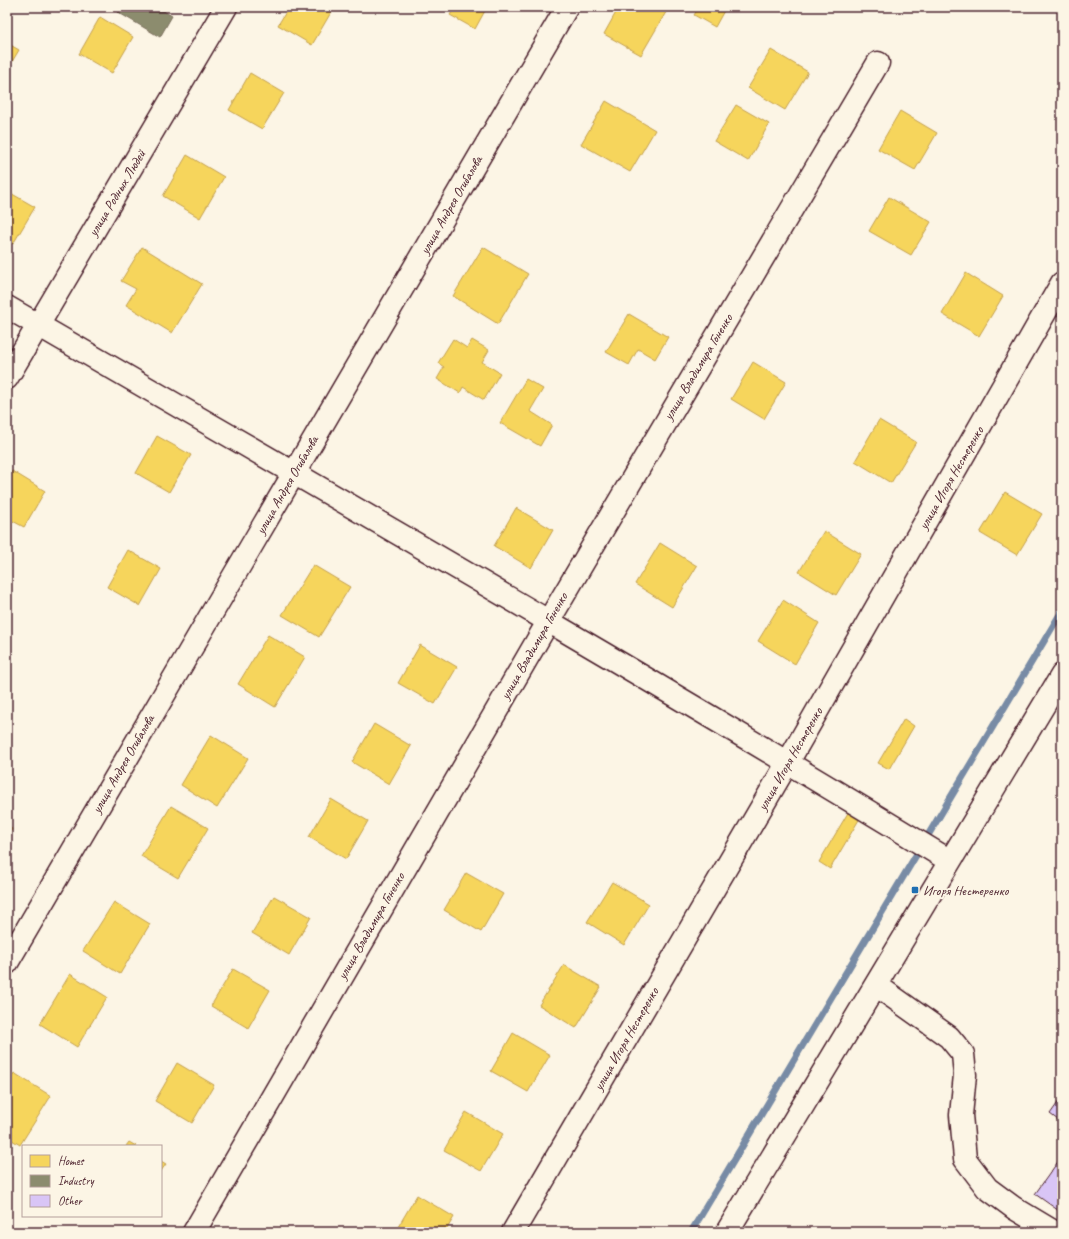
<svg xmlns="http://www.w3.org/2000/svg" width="1069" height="1239" font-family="Caveat,sans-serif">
  <rect width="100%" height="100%" fill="#fcf5e5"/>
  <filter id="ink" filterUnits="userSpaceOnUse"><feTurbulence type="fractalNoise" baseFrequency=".025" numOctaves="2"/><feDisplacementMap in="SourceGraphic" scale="8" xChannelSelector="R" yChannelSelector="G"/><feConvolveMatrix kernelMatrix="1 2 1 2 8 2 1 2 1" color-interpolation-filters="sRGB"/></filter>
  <g filter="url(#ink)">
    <path fill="#f6d55c" stroke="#c29e4d" d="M 289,7 L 331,7 L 333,9 L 312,45 L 278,25 Z
      M 455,7 L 487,7 L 475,29 L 450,15 Z
      M 619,7 L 669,7 L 641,55 L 604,34 Z
      M 699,7 L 726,7 L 715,27 L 694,15 Z
      M 100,17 L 133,37 L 112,73 L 79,54 Z
      M 7,43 L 19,50 L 7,70 Z
      M 771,50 L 808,72 L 785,110 L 748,88 Z
      M 250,73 L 284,93 L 262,129 L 229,110 Z
      M 606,101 L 655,130 L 630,172 L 581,144 Z
      M 736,105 L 769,124 L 748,161 L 714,141 Z
      M 900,111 L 937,133 L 915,170 L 878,149 Z
      M 187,155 L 224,177 L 200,218 L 163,196 Z
      M 7,191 L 35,207 L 13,244 L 7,240 Z
      M 889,197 L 931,222 L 911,255 L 869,231 Z
      M 142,247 L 202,284 L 172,333 L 126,305 L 136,289 L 121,281 Z
      M 483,247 L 528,274 L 498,324 L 453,296 Z
      M 966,273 L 1003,296 L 979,336 L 942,314 Z
      M 629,314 L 668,337 L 655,359 L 638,349 L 629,365 L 606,352 Z
      M 453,339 L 467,348 L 472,340 L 489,350 L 482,362 L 500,373 L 484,400 L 463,387 L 460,393 L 437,379 L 444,367 L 438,363 Z
      M 753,362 L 786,382 L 764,419 L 731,399 Z
      M 526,379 L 543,389 L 530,411 L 552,425 L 540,446 L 500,423 Z
      M 879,420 L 916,442 L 891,483 L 855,461 Z
      M 157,436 L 191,455 L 169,492 L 136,473 Z
      M 12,471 L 45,491 L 24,527 L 7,518 L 7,480 Z
      M 1005,492 L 1042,514 L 1017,555 L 980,533 Z
      M 516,508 L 553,530 L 531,568 L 494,546 Z
      M 824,531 L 861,554 L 836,595 L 799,572 Z
      M 660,543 L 697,566 L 672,607 L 635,584 Z
      M 128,550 L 161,569 L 140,606 L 107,587 Z
      M 313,565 L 350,587 L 319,637 L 282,615 Z
      M 783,600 L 819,623 L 795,664 L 758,641 Z
      M 268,635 L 305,657 L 275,707 L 238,684 Z
      M 420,645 L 457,667 L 435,704 L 398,683 Z
      M 904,719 L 914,726 L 889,769 L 878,763 Z
      M 374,724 L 411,746 L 389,784 L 352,762 Z
      M 211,735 L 248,758 L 217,808 L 181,785 Z
      M 331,799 L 368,821 L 346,859 L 309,837 Z
      M 171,806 L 208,828 L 178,878 L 141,856 Z
      M 849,811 L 860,818 L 830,869 L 819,862 Z
      M 7,825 L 12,829 L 7,838 Z
      M 466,873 L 503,894 L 481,932 L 444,910 Z
      M 612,882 L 649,904 L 624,945 L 587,922 Z
      M 274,896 L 311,917 L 289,955 L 252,933 Z
      M 114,902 L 150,924 L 120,974 L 83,951 Z
      M 564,965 L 601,987 L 576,1028 L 539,1005 Z
      M 233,969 L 270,990 L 248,1028 L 211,1006 Z
      M 70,974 L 107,997 L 77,1047 L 40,1024 Z
      M 513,1033 L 550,1055 L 528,1092 L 491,1071 Z
      M 177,1063 L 214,1085 L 192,1123 L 155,1101 Z
      M 14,1073 L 51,1096 L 20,1145 L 7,1137 L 7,1084 Z
      M 466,1112 L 503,1134 L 481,1171 L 444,1150 Z
      M 129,1142 L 136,1146 L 126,1146 Z
      M 161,1161 L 166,1164 L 161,1171 Z
      M 417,1195 L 454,1217 L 445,1232 L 395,1232 Z"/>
    <path fill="#8c8c6e" stroke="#786b5a" d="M 109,7 L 157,7 L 172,16 L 160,37 Z"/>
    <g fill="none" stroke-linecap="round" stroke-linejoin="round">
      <path stroke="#788ba5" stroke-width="7" d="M 691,1232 L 1062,611"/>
    </g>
    <path fill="#d9c5f6" stroke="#4a1f2b" d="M 1062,1097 L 1062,1123 L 1050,1114 Z
      M 1062,1156 L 1062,1213 L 1035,1194 Z"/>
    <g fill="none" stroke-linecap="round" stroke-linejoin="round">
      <g stroke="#4a1f2b" stroke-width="25">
        <path id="minor" d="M 7,307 C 323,490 639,671 950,861
          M 7,378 L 226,7
          M 7,963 L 567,7
          M 876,985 L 949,1037 L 963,1054 L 965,1075 L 961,1115 L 965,1159 L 987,1188 L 1014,1208 L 1054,1232
          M 194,1232 L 548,622 L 878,63
          M 513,1232 L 788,762 L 1062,283
          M 727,1232 L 1062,675"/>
      </g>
      <use href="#minor" stroke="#fcf5e5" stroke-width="22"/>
    </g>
  </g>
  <rect fill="#1f6fb2" stroke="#fcf5e5" stroke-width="1.5" x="911" y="886" width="8" height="8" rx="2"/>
  <g text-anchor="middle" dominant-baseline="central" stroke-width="4" stroke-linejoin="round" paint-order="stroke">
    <g font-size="14" fill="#4a1f2b" stroke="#fcf5e5">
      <text transform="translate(117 193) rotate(-59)">улица Родных Людей</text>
      <text transform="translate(451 205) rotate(-60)">улица Андрея Огибалова</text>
      <text transform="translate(698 367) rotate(-59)">улица Владимира Гоненко</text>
      <text transform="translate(951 478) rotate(-60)">улица Игоря Нестеренко</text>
      <text transform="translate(287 485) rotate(-60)">улица Андрея Огибалова</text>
      <text transform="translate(534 646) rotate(-60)">улица Владимира Гоненко</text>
      <text transform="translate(790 759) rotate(-60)">улица Игоря Нестеренко</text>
      <text transform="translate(123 764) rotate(-60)">улица Андрея Огибалова</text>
      <text transform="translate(371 926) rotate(-60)">улица Владимира Гоненко</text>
      <text transform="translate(626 1039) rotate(-60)">улица Игоря Нестеренко</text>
    </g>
    <g font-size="14" fill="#4a1f2b" stroke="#fcf5e5" text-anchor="start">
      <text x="923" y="890">Игоря Нестеренко</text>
    </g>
  </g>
  <rect width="1069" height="1239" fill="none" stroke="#fcf5e5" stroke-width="24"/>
  <rect x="12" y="12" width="1045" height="1215" fill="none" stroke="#4a1f2b" stroke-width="1.5" filter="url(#ink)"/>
  <rect x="22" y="1145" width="140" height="72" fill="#fcf5e5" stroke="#b59f9b"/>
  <rect x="30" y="1155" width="20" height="12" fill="#f6d55c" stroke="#b59f9b"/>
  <text x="58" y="1165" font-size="12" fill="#4a1f2b">Homes</text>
  <rect x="30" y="1175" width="20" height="12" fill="#8c8c6e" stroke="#b59f9b"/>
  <text x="58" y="1185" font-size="12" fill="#4a1f2b">Industry</text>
  <rect x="30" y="1195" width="20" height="12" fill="#d9c5f6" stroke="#b59f9b"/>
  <text x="58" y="1205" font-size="12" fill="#4a1f2b">Other</text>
</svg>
